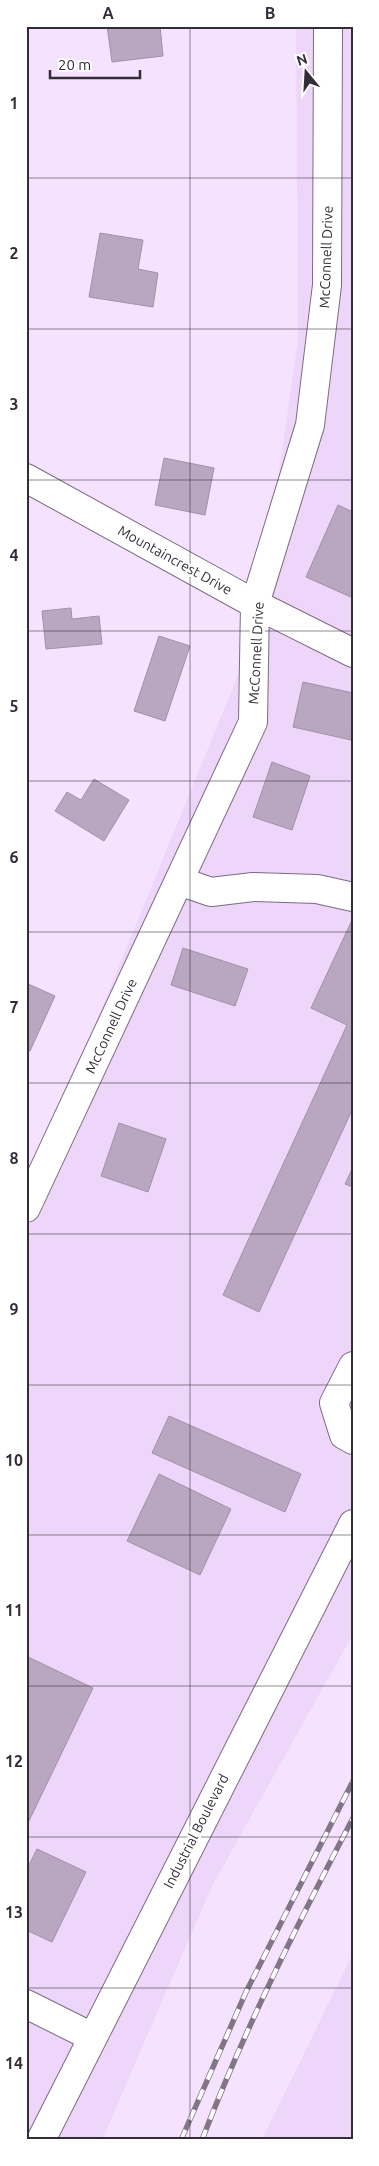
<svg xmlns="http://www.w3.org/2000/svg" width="379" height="2166" font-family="Ubuntu,sans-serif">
  <rect width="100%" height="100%" fill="#f5e2ff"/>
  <path fill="#edd6f9" d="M 296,26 L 353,26 L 353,1634 L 212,1886 L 102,2140 L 26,2140 L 26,1194 L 256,631 L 298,340 Z
    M 353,1953 L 353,2140 L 262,2140 Z"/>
  <path fill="#b9a7c2" stroke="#a190aa" d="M 107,26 L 160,26 L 163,56 L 112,62 Z
    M 100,233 L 143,240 L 138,269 L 158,273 L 153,307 L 89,297 Z
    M 164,458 L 214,468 L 205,515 L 155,505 Z
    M 338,505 L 353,512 L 353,598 L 306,577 Z
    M 71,608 L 72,619 L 99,616 L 102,644 L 46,649 L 42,611 Z
    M 159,636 L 190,646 L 165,721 L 134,711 Z
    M 303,682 L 353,693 L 351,740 L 293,727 Z
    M 272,762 L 310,776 L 292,830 L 253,817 Z
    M 94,779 L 129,800 L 104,841 L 55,811 L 67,792 L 81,800 Z
    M 353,918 L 353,1108 L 259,1312 L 223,1295 L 347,1025 L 311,1008 Z
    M 183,948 L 248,969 L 235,1006 L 171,985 Z
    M 26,983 L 55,996 L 30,1051 L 26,1049 Z
    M 119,1123 L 166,1139 L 148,1192 L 101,1176 Z
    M 353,1167 L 353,1187 L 345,1184 Z
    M 169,1416 L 301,1474 L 285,1512 L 152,1453 Z
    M 159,1474 L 231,1509 L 200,1575 L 127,1541 Z
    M 26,1656 L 93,1688 L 26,1827 Z
    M 37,1849 L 86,1872 L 52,1942 L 26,1930 L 26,1871 Z"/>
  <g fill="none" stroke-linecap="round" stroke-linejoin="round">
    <g stroke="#7c6b84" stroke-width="30">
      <path id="minor" d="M 26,478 L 255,604 L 353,653
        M 179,881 L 211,892 L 253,887 L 317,889 L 353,897
        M 26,1208 L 253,722 L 255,604 L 310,425 L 327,285 L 328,26
        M 353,1366 L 334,1403 L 344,1435 L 353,1440
        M 26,2004 L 92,2037
        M 41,2140 L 353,1524"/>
    </g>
    <use href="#minor" stroke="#fff" stroke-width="28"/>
    <g stroke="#817587" stroke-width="5.5">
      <path id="rail" d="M 181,2140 L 246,1992 L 353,1781
        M 202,2140 C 244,2030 298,1923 353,1818"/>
    </g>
    <use href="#rail" stroke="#fff" stroke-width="4" stroke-dasharray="11" stroke-linecap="butt"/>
  </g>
  <path fill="none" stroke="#342d38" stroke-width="1" stroke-opacity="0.55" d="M 190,26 L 190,2140M 26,178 L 353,178M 26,329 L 353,329M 26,480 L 353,480M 26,631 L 353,631M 26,781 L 353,781M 26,932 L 353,932M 26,1083 L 353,1083M 26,1234 L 353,1234M 26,1385 L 353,1385M 26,1535 L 353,1535M 26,1686 L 353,1686M 26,1837 L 353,1837M 26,1988 L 353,1988"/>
  <g text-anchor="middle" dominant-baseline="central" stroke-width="5" stroke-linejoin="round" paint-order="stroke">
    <g font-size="14" fill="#342d38" stroke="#fff">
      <text transform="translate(326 257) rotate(-88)">McConnell Drive</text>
      <text transform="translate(175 560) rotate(29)">Mountaincrest Drive</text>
      <text transform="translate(256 653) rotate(-87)">McConnell Drive</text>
      <text transform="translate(111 1026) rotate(-65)">McConnell Drive</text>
      <text transform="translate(196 1831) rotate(-63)">Industrial Boulevard</text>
    </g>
  </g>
  <rect width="379" height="2166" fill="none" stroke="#ffffff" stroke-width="55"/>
  <g transform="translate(306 72) rotate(342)" stroke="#ffffff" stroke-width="4" paint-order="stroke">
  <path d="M0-4L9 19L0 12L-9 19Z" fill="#342d38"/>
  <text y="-8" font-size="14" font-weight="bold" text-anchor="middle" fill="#342d38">N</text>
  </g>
  <path d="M50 70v8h90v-8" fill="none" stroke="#342d38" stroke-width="2.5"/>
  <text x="58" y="70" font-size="15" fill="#342d38" stroke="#ffffff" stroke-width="4" paint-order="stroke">20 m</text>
  <rect x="28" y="28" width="324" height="2110" fill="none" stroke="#342d38" stroke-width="2"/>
  <g font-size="16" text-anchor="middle" font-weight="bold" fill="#342d38">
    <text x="108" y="19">A</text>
    <text x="270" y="19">B</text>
    <text x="14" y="109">1</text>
    <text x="14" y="259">2</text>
    <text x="14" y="410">3</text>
    <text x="14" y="561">4</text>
    <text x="14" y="712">5</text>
    <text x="14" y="863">6</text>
    <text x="14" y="1013">7</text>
    <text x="14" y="1164">8</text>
    <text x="14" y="1315">9</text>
    <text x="14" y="1466">10</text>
    <text x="14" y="1616">11</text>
    <text x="14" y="1767">12</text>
    <text x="14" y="1918">13</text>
    <text x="14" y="2069">14</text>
  </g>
</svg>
